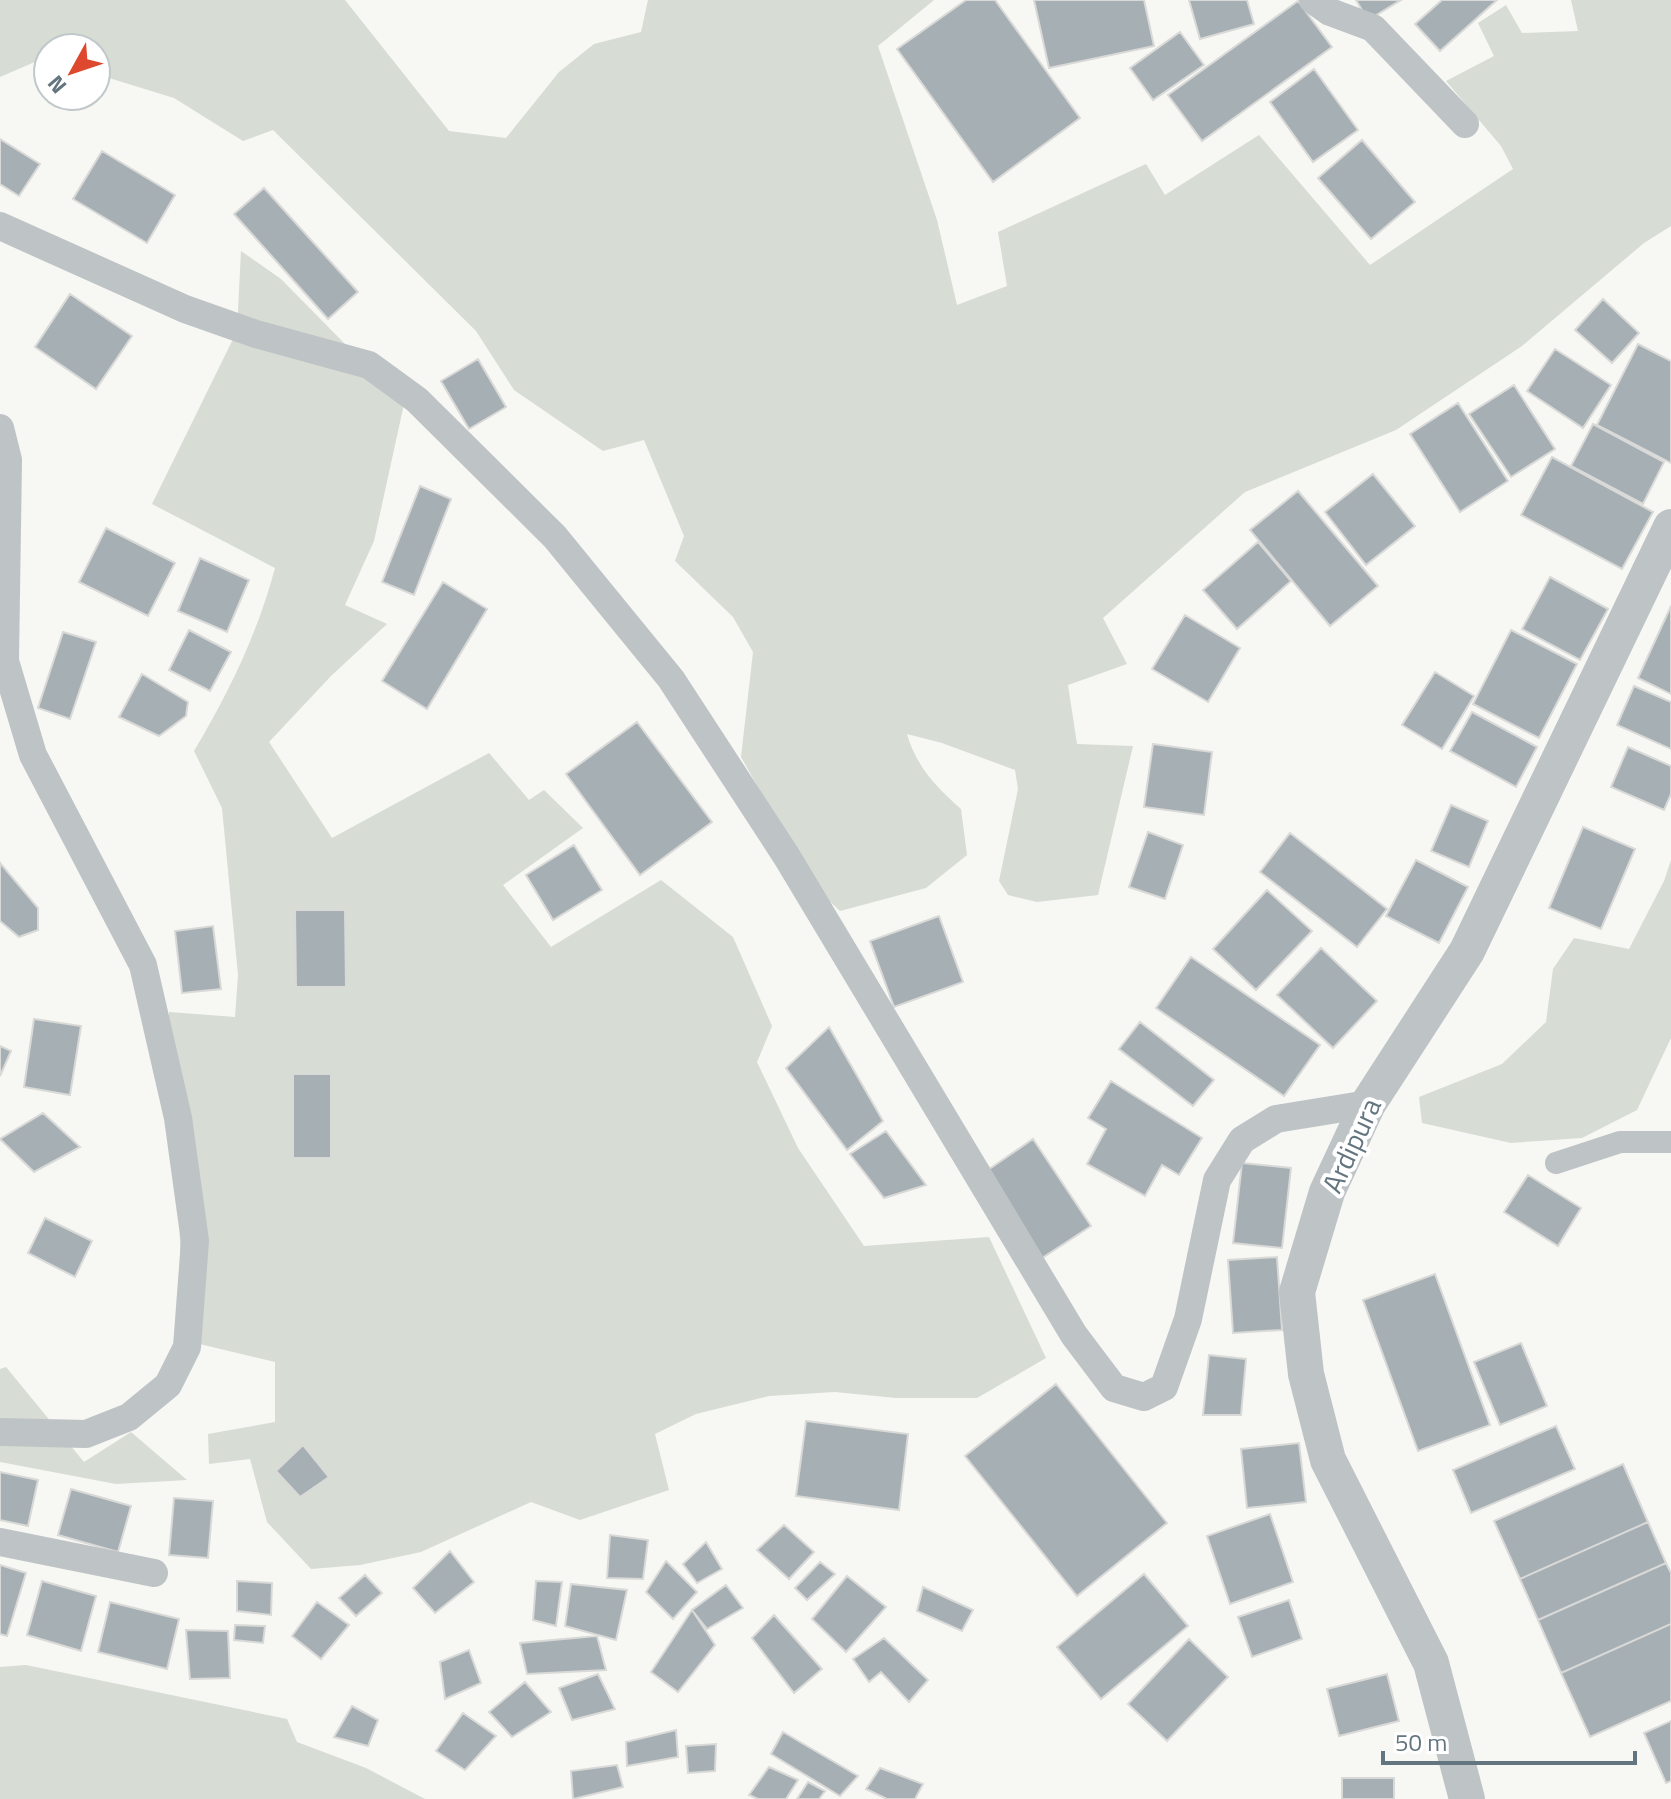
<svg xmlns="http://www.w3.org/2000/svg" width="1671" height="1799" font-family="'Titillium Web',sans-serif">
  <rect width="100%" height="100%" fill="#f7f7f4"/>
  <path fill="#d7dcd4" d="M 0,0 L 345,0 L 449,131 L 506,138 L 559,72 L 594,44 L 641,32 L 648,0 L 934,0 L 878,46 L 937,220 L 957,305 L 1007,286 L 998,232 L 1146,164 L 1165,195 L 1259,135 L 1370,265 L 1513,169 L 1501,146 L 1446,81 L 1494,56 L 1478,23 L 1506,5 L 1522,33 L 1578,31 L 1571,0 L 1671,0 L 1671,226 L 1644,243 L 1522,346 L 1396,430 L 1245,492 L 1103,618 L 1127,664 L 1068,685 L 1077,744 L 1133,746 L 1098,895 L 1037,902 L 1008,895 L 999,881 L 1018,789 L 1015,770 L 942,743 L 907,734 C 916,766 936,787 961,809 L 967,855 L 926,888 L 840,911 L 815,887 L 741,757 L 753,652 L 733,617 L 675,561 L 684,536 L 644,440 L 603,451 L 514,390 L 476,331 L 273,130 L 243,141 L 174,98 L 96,74 L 96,48 L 48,48 L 48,63 L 37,61 L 0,77 Z
    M 241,251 L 281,279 L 404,404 L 374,541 L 345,605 L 387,624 L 331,676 L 269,742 L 332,838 L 489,753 L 529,800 L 544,790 L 583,828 L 503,885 L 551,947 L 661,880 L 733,937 L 772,1026 L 757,1062 L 798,1148 L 864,1246 L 989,1237 L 1046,1358 L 977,1398 L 896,1398 L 835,1392 L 769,1396 L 696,1414 L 655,1434 L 669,1490 L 580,1520 L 531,1502 L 421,1552 L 360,1565 L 311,1569 L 267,1522 L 250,1459 L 209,1464 L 208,1434 L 275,1422 L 275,1362 L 183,1340 L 177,1149 L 166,1051 L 169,1012 L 235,1017 L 238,975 L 222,808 L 194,751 C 229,692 257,635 275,568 L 152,504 L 237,331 Z
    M 1671,860 L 1671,1038 L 1637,1110 L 1582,1138 L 1511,1143 L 1422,1123 L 1419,1097 L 1502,1064 L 1546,1022 L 1553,969 L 1574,938 L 1629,949 L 1664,881 Z
    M 6,1367 L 84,1462 L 131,1432 L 187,1480 L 116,1484 L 0,1462 L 0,1369 Z
    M 26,1665 L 287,1719 L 297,1742 L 366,1768 L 425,1799 L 0,1799 L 0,1667 Z"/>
  <path fill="#a5afb4" stroke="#d9d9d7" stroke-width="2" d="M 966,0 L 995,0 L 1080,118 L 993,182 L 897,49 Z
    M 1034,0 L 1144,0 L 1154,46 L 1049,68 Z
    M 1189,0 L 1247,0 L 1254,24 L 1200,39 Z
    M 1356,0 L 1401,0 L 1368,20 Z
    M 1442,0 L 1497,0 L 1440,51 L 1415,24 Z
    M 1298,1 L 1332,47 L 1202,141 L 1168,95 Z
    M 1180,32 L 1204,65 L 1153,100 L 1130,68 Z
    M 1314,69 L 1358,130 L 1313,162 L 1270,102 Z
    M 0,139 L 40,164 L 19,196 L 0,184 Z
    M 1362,140 L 1415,202 L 1371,239 L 1318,178 Z
    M 102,151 L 175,195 L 147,243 L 73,199 Z
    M 264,188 L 358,292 L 328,319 L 234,214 Z
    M 70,294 L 132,336 L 96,389 L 35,347 Z
    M 1603,299 L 1639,333 L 1612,363 L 1575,330 Z
    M 1638,344 L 1671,361 L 1671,463 L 1597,425 Z
    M 1555,349 L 1611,385 L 1583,428 L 1527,391 Z
    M 478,359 L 506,407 L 469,429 L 441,381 Z
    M 1514,385 L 1555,449 L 1511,477 L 1469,414 Z
    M 1458,403 L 1508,481 L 1460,512 L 1410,434 Z
    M 1593,424 L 1664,462 L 1643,504 L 1571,466 Z
    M 1552,457 L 1653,512 L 1622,569 L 1521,515 Z
    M 1373,474 L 1415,526 L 1366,565 L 1325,512 Z
    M 420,486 L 451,499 L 414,595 L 382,582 Z
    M 1298,491 L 1378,586 L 1330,626 L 1250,530 Z
    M 106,528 L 175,563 L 148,616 L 79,582 Z
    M 1258,542 L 1291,581 L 1237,629 L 1203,590 Z
    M 200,558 L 249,580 L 227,632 L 178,611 Z
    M 1550,577 L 1608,609 L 1580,660 L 1522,629 Z
    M 443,582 L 487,609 L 427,709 L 382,681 Z
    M 1671,606 L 1671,694 L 1638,678 Z
    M 1185,615 L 1240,648 L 1208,702 L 1152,669 Z
    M 189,630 L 231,652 L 210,691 L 169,670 Z
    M 1511,630 L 1577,664 L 1539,738 L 1473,704 Z
    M 63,632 L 96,642 L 70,719 L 38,708 Z
    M 1435,672 L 1474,696 L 1442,749 L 1402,725 Z
    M 142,674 L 188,702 L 186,716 L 159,736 L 119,717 Z
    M 1634,686 L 1671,702 L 1671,749 L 1617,725 Z
    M 1472,712 L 1537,747 L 1516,787 L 1450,751 Z
    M 637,722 L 712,822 L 640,875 L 566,774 Z
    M 1153,744 L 1212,752 L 1204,815 L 1144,807 Z
    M 1628,747 L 1671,766 L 1671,794 L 1664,810 L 1611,787 Z
    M 1451,805 L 1488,821 L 1469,867 L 1431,851 Z
    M 1583,827 L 1635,849 L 1601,929 L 1549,908 Z
    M 1148,832 L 1183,845 L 1165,899 L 1129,887 Z
    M 1290,833 L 1387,909 L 1357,947 L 1260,872 Z
    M 574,845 L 602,890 L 553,920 L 526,875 Z
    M 1416,860 L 1468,887 L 1439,943 L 1386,916 Z
    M 0,863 L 38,908 L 38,930 L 19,937 L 0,921 Z
    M 1267,890 L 1312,931 L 1256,990 L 1213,949 Z
    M 295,910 L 345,910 L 346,987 L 296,987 Z
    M 939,916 L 963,982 L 894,1007 L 870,941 Z
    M 213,926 L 221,989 L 182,993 L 175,931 Z
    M 1321,948 L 1377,1001 L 1333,1048 L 1277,995 Z
    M 1191,957 L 1320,1045 L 1284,1096 L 1156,1008 Z
    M 34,1019 L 81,1026 L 70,1095 L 24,1087 Z
    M 1140,1022 L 1214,1080 L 1193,1106 L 1119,1049 Z
    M 829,1027 L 883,1121 L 847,1150 L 786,1068 Z
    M 0,1046 L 11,1051 L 0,1076 Z
    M 293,1074 L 331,1074 L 331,1158 L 293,1158 Z
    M 1111,1081 L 1202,1138 L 1179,1175 L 1162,1165 L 1145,1196 L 1087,1164 L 1106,1129 L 1088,1118 Z
    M 43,1113 L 80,1147 L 34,1172 L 0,1139 Z
    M 886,1131 L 926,1185 L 884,1198 L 850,1154 Z
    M 1033,1139 L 1091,1226 L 1042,1258 L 985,1172 Z
    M 1242,1163 L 1291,1168 L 1282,1248 L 1233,1243 Z
    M 1528,1175 L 1581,1208 L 1558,1246 L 1504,1212 Z
    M 45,1218 L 92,1241 L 75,1277 L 28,1253 Z
    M 1277,1257 L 1282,1330 L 1233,1333 L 1228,1260 Z
    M 1435,1274 L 1490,1425 L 1418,1451 L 1363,1300 Z
    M 1521,1343 L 1547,1406 L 1500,1425 L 1474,1362 Z
    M 1209,1355 L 1246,1359 L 1241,1415 L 1203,1415 Z
    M 1056,1384 L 1167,1523 L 1077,1596 L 965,1456 Z
    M 806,1421 L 908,1434 L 899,1510 L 796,1496 Z
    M 1556,1426 L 1575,1469 L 1471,1513 L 1453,1470 Z
    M 1299,1443 L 1306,1502 L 1247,1508 L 1241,1449 Z
    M 303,1445 L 329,1477 L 300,1497 L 276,1471 Z
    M 1623,1464 L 1648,1522 L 1520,1579 L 1494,1521 Z
    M 0,1472 L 38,1480 L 28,1526 L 0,1520 Z
    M 71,1489 L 131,1506 L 118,1552 L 58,1535 Z
    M 174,1498 L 213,1501 L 208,1558 L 169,1555 Z
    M 1270,1514 L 1293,1582 L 1230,1604 L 1207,1536 Z
    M 1648,1522 L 1666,1563 L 1538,1620 L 1520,1579 Z
    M 784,1525 L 814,1552 L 789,1579 L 757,1550 Z
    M 610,1535 L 648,1540 L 643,1579 L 607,1578 Z
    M 706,1542 L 722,1569 L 697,1583 L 683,1564 Z
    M 450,1551 L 474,1582 L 435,1613 L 413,1588 Z
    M 666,1561 L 697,1592 L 673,1619 L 646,1592 Z
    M 820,1562 L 835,1574 L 807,1600 L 795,1588 Z
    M 1666,1563 L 1671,1573 L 1671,1624 L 1561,1673 L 1538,1620 Z
    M 0,1565 L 26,1573 L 7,1636 L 0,1634 Z
    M 1144,1574 L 1188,1626 L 1101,1699 L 1057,1647 Z
    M 365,1575 L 382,1593 L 356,1616 L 339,1598 Z
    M 847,1576 L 886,1607 L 846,1652 L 812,1619 Z
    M 42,1581 L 96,1596 L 81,1651 L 27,1635 Z
    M 237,1581 L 272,1583 L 271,1615 L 237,1611 Z
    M 536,1581 L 562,1582 L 556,1626 L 533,1620 Z
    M 571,1584 L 627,1590 L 616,1640 L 565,1626 Z
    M 726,1585 L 743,1608 L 707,1629 L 692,1610 Z
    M 923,1587 L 973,1610 L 962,1631 L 917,1611 Z
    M 1289,1600 L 1302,1639 L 1252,1657 L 1238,1617 Z
    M 110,1602 L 179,1619 L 167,1669 L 98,1652 Z
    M 317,1602 L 349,1625 L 321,1659 L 292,1636 Z
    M 692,1610 L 715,1645 L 678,1692 L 651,1672 Z
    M 774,1615 L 822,1669 L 794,1693 L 752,1638 Z
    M 1671,1624 L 1671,1701 L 1590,1737 L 1561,1673 Z
    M 235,1625 L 265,1626 L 263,1643 L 234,1640 Z
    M 186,1630 L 228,1631 L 230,1678 L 190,1679 Z
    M 597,1636 L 606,1670 L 527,1674 L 520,1643 Z
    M 884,1638 L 928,1680 L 909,1702 L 881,1672 L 869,1682 L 853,1659 Z
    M 1189,1639 L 1228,1677 L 1167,1741 L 1128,1704 Z
    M 469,1650 L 481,1683 L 445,1699 L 440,1662 Z
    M 598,1674 L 615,1709 L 572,1720 L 559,1688 Z
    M 1387,1674 L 1399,1721 L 1339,1736 L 1327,1689 Z
    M 525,1682 L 551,1712 L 512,1737 L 489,1712 Z
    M 352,1706 L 378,1720 L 368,1746 L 334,1737 Z
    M 463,1713 L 496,1736 L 465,1770 L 436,1751 Z
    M 1671,1721 L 1671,1781 L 1666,1783 L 1644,1733 Z
    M 676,1730 L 678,1757 L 627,1766 L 626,1742 Z
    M 783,1732 L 858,1776 L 840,1796 L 771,1754 Z
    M 716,1744 L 715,1771 L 688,1773 L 686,1746 Z
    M 617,1765 L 623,1787 L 573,1799 L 571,1771 Z
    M 769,1767 L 798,1780 L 786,1799 L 758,1799 L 749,1795 Z
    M 880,1768 L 923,1784 L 915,1799 L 887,1799 L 866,1789 Z
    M 1342,1778 L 1394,1778 L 1394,1799 L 1342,1799 Z
    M 808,1782 L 825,1791 L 819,1799 L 797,1799 Z"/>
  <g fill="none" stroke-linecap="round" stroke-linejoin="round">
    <path stroke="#bec3c6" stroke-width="22" d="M 1556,1163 L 1620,1142 L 1671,1142"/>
    <path stroke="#bec3c6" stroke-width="28" d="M 1313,0 L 1330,12 L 1373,28 L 1465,124
      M 0,226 L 185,309 L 256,334 L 369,365 L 417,400 L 555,537 L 671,679 L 787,857 L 1074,1335 L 1114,1388 L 1144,1397 L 1164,1387 L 1188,1319 L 1217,1180 L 1242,1140 L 1276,1119 L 1368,1104
      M 0,428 L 8,460 L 5,661 L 33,755 L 143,965 L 178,1118 L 195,1241 L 187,1347 L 168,1385 L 129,1417 L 86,1434 L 0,1432
      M 0,1542 L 154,1573"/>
    <path stroke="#bec3c6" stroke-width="36" d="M 1467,1799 L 1431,1663 L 1328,1460 L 1306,1374 L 1297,1292 L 1327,1192 L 1368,1104 L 1467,951 L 1671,527"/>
  </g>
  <g text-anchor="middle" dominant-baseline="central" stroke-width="8" stroke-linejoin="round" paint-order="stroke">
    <g font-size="28" fill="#63757e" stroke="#fff">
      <text transform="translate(1351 1145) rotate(-65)">Ardipura</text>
    </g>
  </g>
  <g transform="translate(72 72) rotate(230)"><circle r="38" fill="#ffffff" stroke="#c1c8cb" stroke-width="2"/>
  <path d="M0-6L14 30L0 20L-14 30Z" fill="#dd482f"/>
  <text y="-12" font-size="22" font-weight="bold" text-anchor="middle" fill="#63757e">N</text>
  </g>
  <path d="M1383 1751v12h252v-12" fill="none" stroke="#63757e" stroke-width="4"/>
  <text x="1395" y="1751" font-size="24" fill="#63757e" stroke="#ffffff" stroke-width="6" paint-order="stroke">50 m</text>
</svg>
